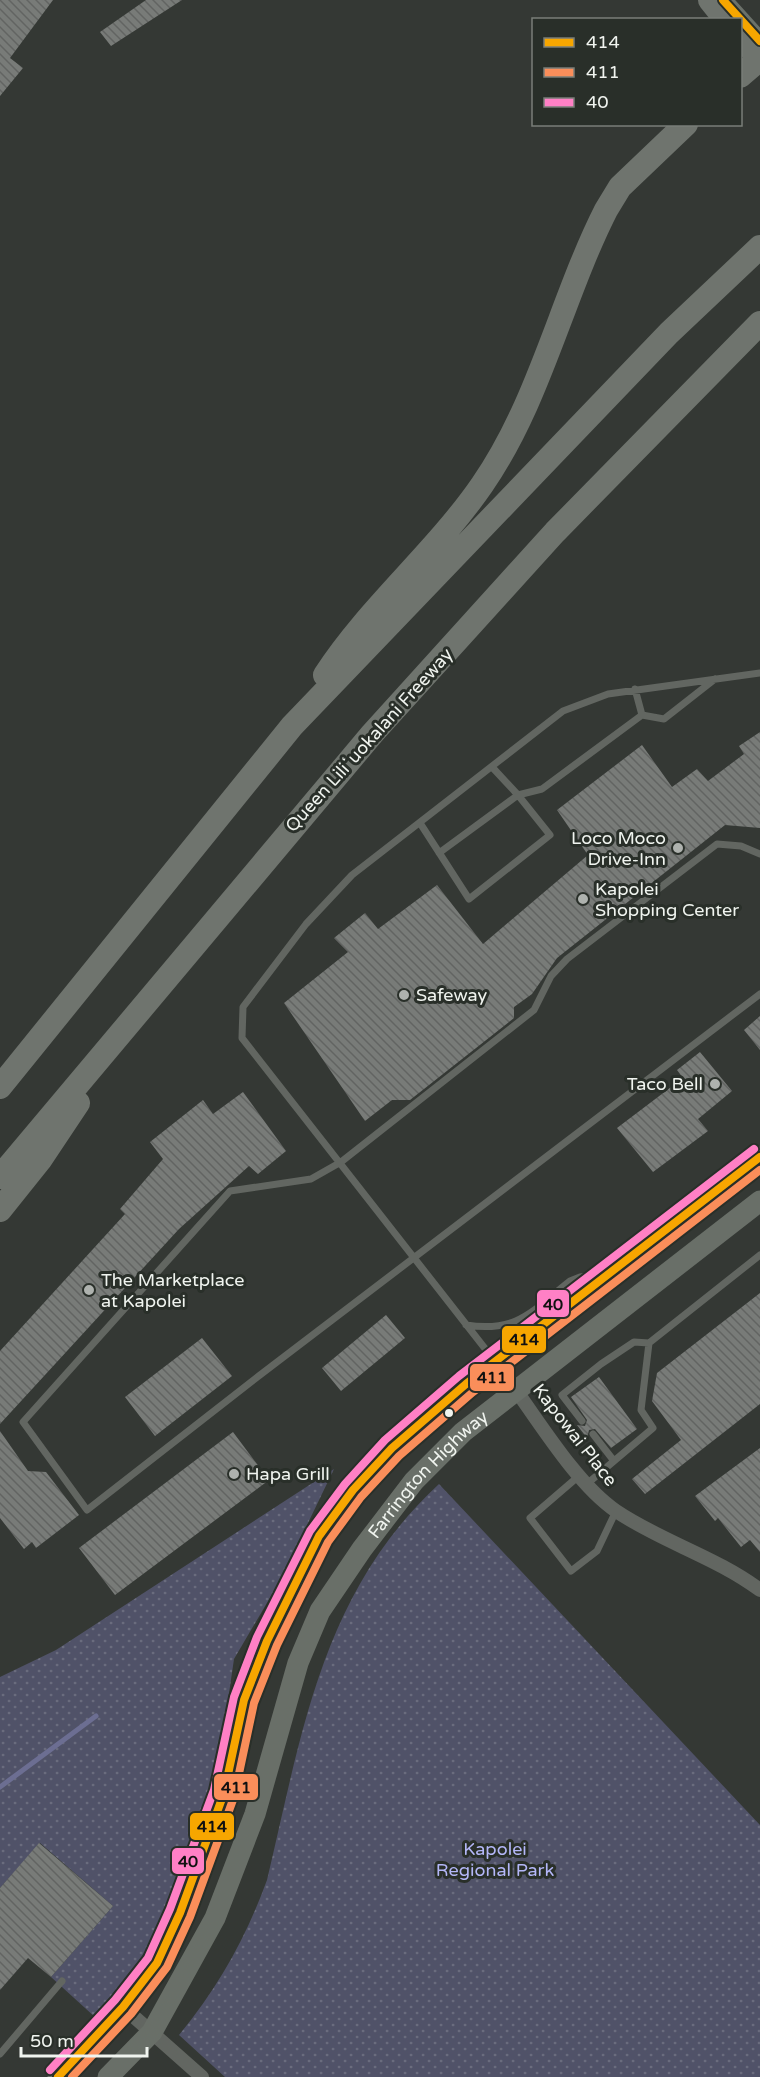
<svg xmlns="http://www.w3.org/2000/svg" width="760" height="2077" font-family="'Varela Round',sans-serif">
  <defs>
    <pattern id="park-dots" width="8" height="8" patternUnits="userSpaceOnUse" patternTransform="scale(1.5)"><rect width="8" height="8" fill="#505268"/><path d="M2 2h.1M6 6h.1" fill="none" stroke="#6a6c7e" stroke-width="1.8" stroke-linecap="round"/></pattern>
    <pattern id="building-back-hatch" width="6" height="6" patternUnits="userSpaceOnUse" patternTransform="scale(1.5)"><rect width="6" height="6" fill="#787b78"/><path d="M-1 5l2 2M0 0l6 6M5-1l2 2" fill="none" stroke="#626462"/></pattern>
  </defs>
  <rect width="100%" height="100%" fill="#343834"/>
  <path fill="url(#park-dots)" d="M 334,1469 L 281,1579 L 234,1659 L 221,1748 L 192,1849 L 164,1919 L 135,1969 L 96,2018 L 51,1977 L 113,1906 L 40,1843 L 0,1888 L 0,1677 L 56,1650 Z
    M 439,1484 L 760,1825 L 760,2077 L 225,2077 L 179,2035 C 218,1988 246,1938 267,1880 C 302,1733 322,1592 439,1484 Z"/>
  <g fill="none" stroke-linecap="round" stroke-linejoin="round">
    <path stroke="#6c6e92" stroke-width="5" d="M 0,1787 L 96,1716"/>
  </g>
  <path fill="url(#building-back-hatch)" d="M 0,0 L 53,0 L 10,58 L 23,68 L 0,96 Z
    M 146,0 L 182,0 L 111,46 L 100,32 Z
    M 760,732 L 760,828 L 725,825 L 557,958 L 532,994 L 514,1007 L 514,1018 L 410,1100 L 392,1100 L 365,1121 L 284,1003 L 348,952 L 334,938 L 365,913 L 378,929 L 437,885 L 483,944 L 588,855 L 557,810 L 642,745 L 672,787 L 697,769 L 708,781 L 744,754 L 739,746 Z
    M 760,1016 L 760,1050 L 744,1030 Z
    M 700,1052 L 732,1091 L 698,1119 L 708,1131 L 653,1172 L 617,1128 L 683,1078 L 677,1070 Z
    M 243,1092 L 286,1151 L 258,1174 L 249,1166 L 179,1229 L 0,1424 L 0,1351 L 125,1214 L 120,1209 L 163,1159 L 150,1142 L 203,1100 L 213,1114 Z
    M 760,1293 L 760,1404 L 645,1494 L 632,1479 L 681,1440 L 652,1401 L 657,1373 Z
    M 386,1315 L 405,1338 L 341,1391 L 322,1368 Z
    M 202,1338 L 232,1376 L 155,1436 L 125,1397 Z
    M 599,1377 L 637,1429 L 611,1448 L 595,1429 L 589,1430 L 587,1438 L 577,1425 L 585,1426 L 587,1420 L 571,1397 Z
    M 0,1431 L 28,1471 L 46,1472 L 79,1515 L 36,1548 L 32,1542 L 24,1549 L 0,1518 Z
    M 233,1432 L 269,1480 L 115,1595 L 79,1548 Z
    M 760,1448 L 760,1552 L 750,1540 L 741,1547 L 718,1518 L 715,1521 L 695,1496 Z
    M 39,1843 L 113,1906 L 51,1977 L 28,1958 L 0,1990 L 0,1888 Z"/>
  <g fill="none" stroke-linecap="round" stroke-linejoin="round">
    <path stroke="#626661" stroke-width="7" d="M 635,689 L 642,715 L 664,719 L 715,679
      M 420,823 L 469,899 L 550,835 L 518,795 L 542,789 L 642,715
      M 439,853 L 518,795 L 492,767
      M 760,854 L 741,846 L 717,844 L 567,959 L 551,976 L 534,1010 L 341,1162 L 311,1179 L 230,1191 L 23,1422 L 87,1510 L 260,1375 L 760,994
      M 466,1325 C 518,1333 532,1311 570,1281 L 580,1277 L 596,1275
      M 494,1360 L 242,1038 L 243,1007 L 306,924 L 352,875 L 563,711 L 608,694 L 760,673
      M 582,1421 L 562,1395 L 601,1364 L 634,1342 L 649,1343
      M 593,1434 L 614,1461
      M 580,1475 L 530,1518 L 571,1571 L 597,1551 L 616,1511
      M 588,1483 L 653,1428 L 641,1410 L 649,1343 L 760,1255
      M 0,2054 L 62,1981"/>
    <path stroke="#626661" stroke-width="14" d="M 496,1363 C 530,1406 572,1481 616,1511 C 662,1542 716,1557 760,1590
      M 123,2007 L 202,2077"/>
    <path stroke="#6b716a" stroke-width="18" d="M 723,0 L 760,41"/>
    <g stroke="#696f68" stroke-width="21">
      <path d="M 58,2077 L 123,2007 L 157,1963 L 180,1913 L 224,1793 L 244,1700 L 267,1641 L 299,1572 L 319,1536 L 353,1490 L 392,1448 L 466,1384 L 760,1157"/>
      <path id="s1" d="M 108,2077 L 152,2032 L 215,1918 L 255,1814 L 298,1663 L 320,1611 L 362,1549 L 414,1481 L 463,1432 L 760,1201"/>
    </g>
    <path stroke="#6f746e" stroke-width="24" d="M 710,0 L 726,20
      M 740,37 L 760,58
      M 740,76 L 760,59
      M 325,675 C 370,606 435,553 482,485 C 540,401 561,299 606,210 L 620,187 L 686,124
      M 0,1087 L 292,726 L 669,333 L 760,247
      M 0,1177 L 372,734 L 555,532 L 760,323
      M 0,1210 L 40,1160 L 78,1103"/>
    <g stroke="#292f29" stroke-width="12">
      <path id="bus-1" d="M 723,0 L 760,41
        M 58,2077 L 123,2007 L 157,1963 L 180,1913 L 224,1793 L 244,1700 L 267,1641 L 319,1536 L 353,1490 L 392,1448 L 466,1384 L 760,1157"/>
    </g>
    <g stroke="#292f29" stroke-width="12">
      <path id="bus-2" d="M 72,2077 L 131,2014 L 167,1967 L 190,1917 L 234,1797 L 254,1703 L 277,1645 L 328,1542 L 361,1497 L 399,1456 L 473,1392 L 760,1170"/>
    </g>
    <g stroke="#292f29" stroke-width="12">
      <path id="bus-3" d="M 50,2070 L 115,2000 L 148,1958 L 170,1909 L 214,1790 L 234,1697 L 257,1637 L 310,1531 L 345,1484 L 385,1440 L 459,1376 L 754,1149"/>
    </g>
    <use href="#bus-1" stroke="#f7a600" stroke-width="8"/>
    <use href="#bus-2" stroke="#fa8e5a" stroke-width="8"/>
    <use href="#bus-3" stroke="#ff80c5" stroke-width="8"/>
  </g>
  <g fill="#aeb2ae" stroke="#292f29" stroke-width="2">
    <circle cx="678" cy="848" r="6"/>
    <circle cx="583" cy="899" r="6"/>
    <circle cx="404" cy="995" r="6"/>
    <circle cx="715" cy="1084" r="6"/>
    <circle cx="89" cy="1290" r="6"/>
    <circle cx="234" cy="1474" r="6"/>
  </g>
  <circle fill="#f0f4ef" stroke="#292f29" stroke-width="2" cx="449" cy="1413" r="5"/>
  <g text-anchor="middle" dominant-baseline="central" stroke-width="6" stroke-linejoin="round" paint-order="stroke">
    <g font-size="18" fill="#f0f4ef" stroke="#292f29">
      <text transform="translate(369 740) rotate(-48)">Queen Liliʻuokalani Freeway</text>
      <text transform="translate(575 1435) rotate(52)">Kapowai Place</text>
      <text stroke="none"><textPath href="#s1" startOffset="693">Farrington Highway</textPath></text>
    </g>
    <g font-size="18" fill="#f0f4ef" stroke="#292f29" text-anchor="start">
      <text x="666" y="838" text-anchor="end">Loco Moco<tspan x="666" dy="21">Drive-Inn</tspan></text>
      <text x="595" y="889">Kapolei<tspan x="595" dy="21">Shopping Center</tspan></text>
      <text x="416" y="995">Safeway</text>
      <text x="703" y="1084" text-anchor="end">Taco Bell</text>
      <text x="101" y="1280">The Marketplace<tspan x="101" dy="21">at Kapolei</tspan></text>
      <text x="246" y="1474">Hapa Grill</text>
    </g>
    <g font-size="18" fill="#b4b7f8" stroke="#292f29">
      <text x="495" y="1849">Kapolei<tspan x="495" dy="21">Regional Park</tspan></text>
    </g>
  </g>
  <g stroke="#292f29" stroke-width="2">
    <rect x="536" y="1289" width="34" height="29" rx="6" fill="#ff80c5"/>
    <rect x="501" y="1325" width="46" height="29" rx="6" fill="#f7a600"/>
    <rect x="469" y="1363" width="46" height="29" rx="6" fill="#fa8e5a"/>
    <rect x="213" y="1773" width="46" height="28" rx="6" fill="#fa8e5a"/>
    <rect x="189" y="1812" width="46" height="29" rx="6" fill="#f7a600"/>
    <rect x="171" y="1847" width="34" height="28" rx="6" fill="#ff80c5"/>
  </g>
  <g font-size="16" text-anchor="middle" font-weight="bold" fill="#111">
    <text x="553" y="1310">40</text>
    <text x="524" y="1345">414</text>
    <text x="492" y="1383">411</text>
    <text x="236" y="1793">411</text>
    <text x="212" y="1832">414</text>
    <text x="188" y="1867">40</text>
  </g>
  <rect x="532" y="18" width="210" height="108" fill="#292f29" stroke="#797e78" stroke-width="1.5"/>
  <rect x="544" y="38" width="30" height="9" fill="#f7a600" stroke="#797e78" stroke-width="1.5"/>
  <text x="586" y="48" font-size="18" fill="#f0f4ef">414</text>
  <rect x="544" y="68" width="30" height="9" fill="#fa8e5a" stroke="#797e78" stroke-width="1.5"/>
  <text x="586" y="78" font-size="18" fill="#f0f4ef">411</text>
  <rect x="544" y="98" width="30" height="9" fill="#ff80c5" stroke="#797e78" stroke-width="1.5"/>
  <text x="586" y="108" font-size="18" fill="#f0f4ef">40</text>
  <path d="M21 2047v9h126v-9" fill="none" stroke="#f0f4ef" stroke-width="3"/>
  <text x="30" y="2047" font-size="18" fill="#f0f4ef" stroke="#292f29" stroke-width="4.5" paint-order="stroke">50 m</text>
</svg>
